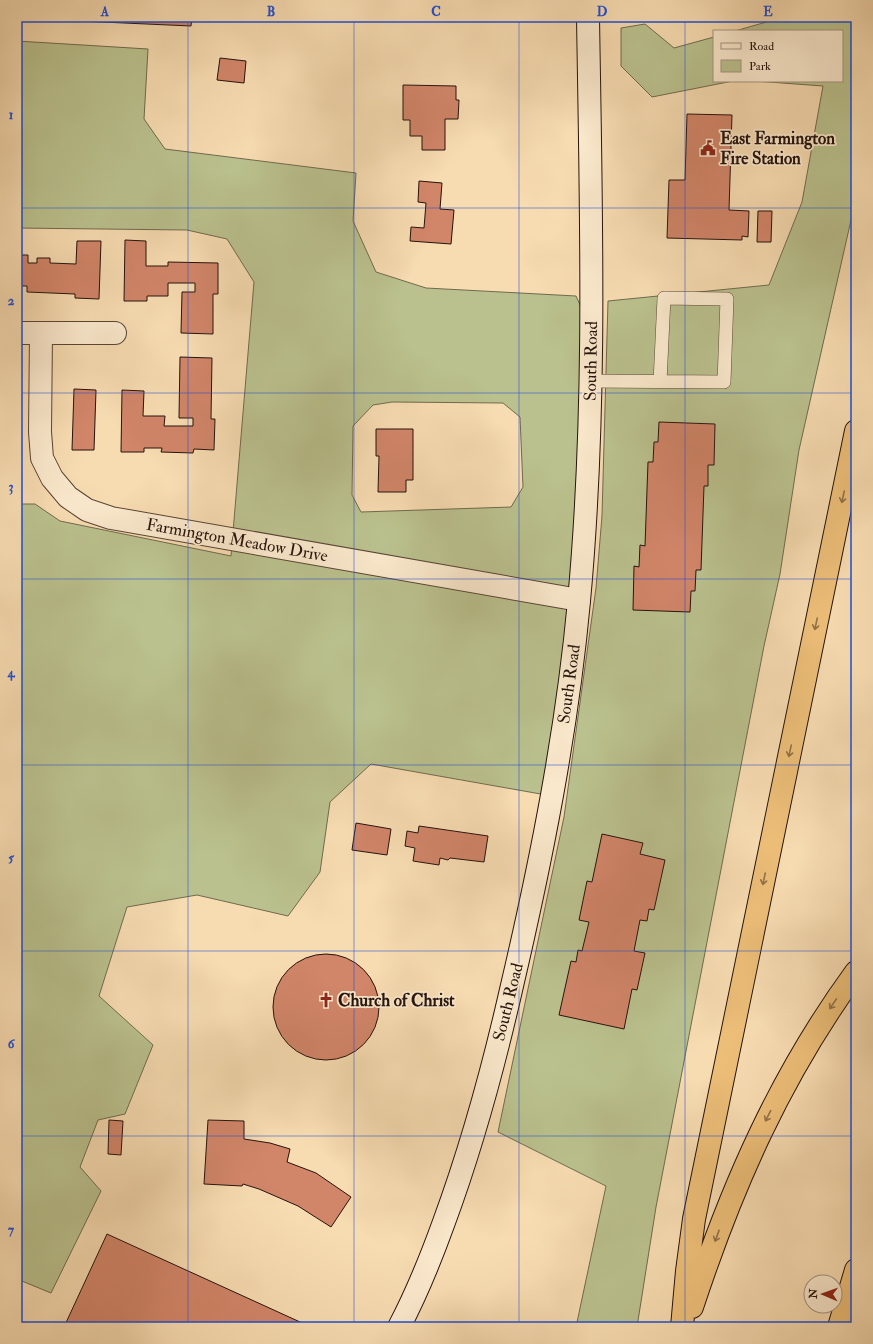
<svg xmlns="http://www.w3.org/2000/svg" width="873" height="1344" font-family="'IM FELL Double Pica',serif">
  <rect width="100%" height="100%" fill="#f7dbb1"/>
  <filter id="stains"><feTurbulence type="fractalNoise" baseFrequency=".005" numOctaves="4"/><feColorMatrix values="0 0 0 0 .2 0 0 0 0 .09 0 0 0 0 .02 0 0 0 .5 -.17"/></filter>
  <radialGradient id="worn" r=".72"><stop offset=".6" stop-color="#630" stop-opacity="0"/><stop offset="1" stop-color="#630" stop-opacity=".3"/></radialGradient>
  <path fill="#bac18e" stroke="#706a4e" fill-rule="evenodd" d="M 784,17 L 856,17 L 856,198 L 799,450 L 780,574 L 764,646 L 656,1207 L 637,1327 L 576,1327 L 606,1186 L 498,1132 L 564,817 L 596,588 L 602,516 L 608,301 L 769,285 L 802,202 L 823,86 L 755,81 L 842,81 L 842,31 L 735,31 Z
    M 645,24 L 674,48 L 714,37 L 714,81 L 733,81 L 652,97 L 621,66 L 621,28 Z
    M 17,41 L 148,49 L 144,119 L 165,149 L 356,173 L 353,221 L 376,272 L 426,288 L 576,296 L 592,331 L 552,796 L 371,764 L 330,802 L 320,872 L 288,916 L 197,895 L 127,907 L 99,996 L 153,1045 L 125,1114 L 98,1120 L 80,1167 L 101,1191 L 51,1293 L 17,1279 L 17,504 L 35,504 L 60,521 L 231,556 L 254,282 L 227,239 L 187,230 L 17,228 ZM 392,402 L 503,403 L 520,417 L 523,487 L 511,507 L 361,512 L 352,495 L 353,426 L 373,405 Z"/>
  <path fill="#d18569" stroke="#25130d" d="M 57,17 L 192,17 L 191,26 L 57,20 Z
    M 220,58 L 246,61 L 244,83 L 217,80 Z
    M 403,85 L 456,86 L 456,100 L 459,100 L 458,119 L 445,119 L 445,150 L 422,150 L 422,136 L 410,136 L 410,120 L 403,120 Z
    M 687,114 L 732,115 L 729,210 L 749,211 L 748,237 L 742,236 L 742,240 L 667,238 L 669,180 L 685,180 Z
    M 419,181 L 442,183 L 440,209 L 454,210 L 451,244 L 410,241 L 411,227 L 424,228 L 426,203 L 418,202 Z
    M 758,211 L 772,211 L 771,242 L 757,242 Z
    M 125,240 L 146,241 L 146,266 L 168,266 L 168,262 L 218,263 L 218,294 L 213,294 L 213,334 L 181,333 L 182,292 L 195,292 L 195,283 L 168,283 L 168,296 L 147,296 L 147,301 L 124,301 Z
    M 77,241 L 101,241 L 99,299 L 75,298 L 75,294 L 27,292 L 27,286 L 17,286 L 17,255 L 28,255 L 28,263 L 37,263 L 37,258 L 50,258 L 50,263 L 76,264 Z
    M 180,357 L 212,358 L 211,419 L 215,419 L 214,450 L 194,449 L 193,453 L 161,452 L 162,448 L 144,448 L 144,452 L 121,452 L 122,390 L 144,391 L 143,416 L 165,416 L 164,426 L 193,426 L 193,418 L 179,418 Z
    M 74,389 L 96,390 L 94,450 L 72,450 Z
    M 659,422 L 715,424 L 714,465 L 708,465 L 708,486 L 704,486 L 701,570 L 696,570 L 695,591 L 691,591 L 690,612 L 633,610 L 634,566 L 639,567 L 640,545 L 645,546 L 648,462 L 653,462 L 654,442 L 658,442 Z
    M 376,429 L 413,429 L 413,480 L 406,480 L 406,492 L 378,492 L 379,456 L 376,456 Z
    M 356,823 L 391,829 L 387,855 L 352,850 Z
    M 419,826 L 488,836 L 484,862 L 450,858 L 448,860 L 440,858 L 439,865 L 413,861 L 415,848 L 405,846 L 407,831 L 418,833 Z
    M 602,834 L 643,843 L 640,854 L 665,860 L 654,910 L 649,909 L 647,921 L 640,920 L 634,951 L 645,953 L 637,990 L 632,989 L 624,1029 L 559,1015 L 571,961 L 576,962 L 578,950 L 582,951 L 589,922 L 579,920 L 587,881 L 592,882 Z
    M273 1007a53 53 0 1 1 106 0a53 53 0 1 1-106 0Z
    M 109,1120 L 123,1121 L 121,1155 L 108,1154 Z
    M 208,1120 L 244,1121 L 244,1139 L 270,1143 L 290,1149 L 287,1162 L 316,1173 L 351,1197 L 331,1227 L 298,1206 L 259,1189 L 243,1184 L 242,1186 L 204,1184 Z
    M 107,1234 L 311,1327 L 64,1327 Z"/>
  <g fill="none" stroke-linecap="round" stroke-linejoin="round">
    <g stroke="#5a4536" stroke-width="14">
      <path id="lane" d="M 590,381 L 724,382 L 727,299 L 664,298 L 660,382"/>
    </g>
    <g stroke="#5a4536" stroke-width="24">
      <path id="street" d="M 17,333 L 115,333
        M 41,333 L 40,432 L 42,458 L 52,478 L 68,497 L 87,510 L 111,518 L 579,600"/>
    </g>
    <g stroke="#25130d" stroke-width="24">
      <path id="secondary" d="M 399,1327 C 417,1293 431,1258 444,1222 C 472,1146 493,1069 511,990 C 541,862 567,732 579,601 C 597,407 591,211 588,17"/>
    </g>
    <g stroke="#25130d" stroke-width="24">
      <path id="highway" d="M 692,1307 C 732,1186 780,1076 856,972
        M 682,1327 L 687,1271 L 694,1219 L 856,431
        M 839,1327 L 856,1270"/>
    </g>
    <use href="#lane" stroke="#fae8cc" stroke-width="13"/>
    <use href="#street" stroke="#fae8cc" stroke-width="22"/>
    <use href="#secondary" stroke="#fae8cc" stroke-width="22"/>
    <use href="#highway" stroke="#ecbe78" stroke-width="22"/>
  </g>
  <defs><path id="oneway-shaft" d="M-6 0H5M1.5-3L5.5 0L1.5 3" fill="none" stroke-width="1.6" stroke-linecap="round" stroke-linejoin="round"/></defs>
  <g stroke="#927148">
    <use href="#oneway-shaft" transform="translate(843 497) rotate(102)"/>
    <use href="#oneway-shaft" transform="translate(816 624) rotate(102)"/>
    <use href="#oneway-shaft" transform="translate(790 751) rotate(102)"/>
    <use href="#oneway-shaft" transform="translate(764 879) rotate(102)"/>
    <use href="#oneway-shaft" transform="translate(833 1004) rotate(124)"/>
    <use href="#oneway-shaft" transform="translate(768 1116) rotate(117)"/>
    <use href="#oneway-shaft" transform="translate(717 1236) rotate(110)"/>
  </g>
  <path fill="none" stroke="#1d4ed8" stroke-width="1" stroke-opacity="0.55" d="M 188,17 L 188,1327M 354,17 L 354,1327M 519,17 L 519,1327M 685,17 L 685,1327M 17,208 L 856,208M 17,393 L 856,393M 17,579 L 856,579M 17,765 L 856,765M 17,951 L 856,951M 17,1136 L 856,1136"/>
  <defs>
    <g id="civic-bare" transform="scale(1.2)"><path d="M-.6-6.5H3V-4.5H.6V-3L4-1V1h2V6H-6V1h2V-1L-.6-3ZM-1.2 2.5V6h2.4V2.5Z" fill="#8f2418" stroke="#fae8cc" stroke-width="2.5" paint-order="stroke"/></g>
    <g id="church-bare" transform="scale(1.2)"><path d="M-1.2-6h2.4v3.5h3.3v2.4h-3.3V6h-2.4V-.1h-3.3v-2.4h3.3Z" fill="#8f2418" stroke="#fae8cc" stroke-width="2.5" paint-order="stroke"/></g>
  </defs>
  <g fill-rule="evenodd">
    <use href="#civic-bare" x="708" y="148"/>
    <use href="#church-bare" x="326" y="1000"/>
  </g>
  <g text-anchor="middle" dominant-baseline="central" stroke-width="3.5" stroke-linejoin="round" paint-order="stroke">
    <g font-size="17" font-weight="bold" fill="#25130d" stroke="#fae8cc" text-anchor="start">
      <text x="720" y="138">East Farmington<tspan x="720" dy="20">Fire Station</tspan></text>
      <text x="338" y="1000">Church of Christ</text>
    </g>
    <g font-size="17" fill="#25130d" stroke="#fae8cc">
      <text transform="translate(591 361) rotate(-89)">South Road</text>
      <text transform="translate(237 540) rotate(10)">Farmington Meadow Drive</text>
      <text transform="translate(569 684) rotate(-82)">South Road</text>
      <text transform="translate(508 1002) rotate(-76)">South Road</text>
    </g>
  </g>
  <rect width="873" height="1344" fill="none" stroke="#f7dbb1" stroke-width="44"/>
  <rect x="713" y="30" width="130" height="52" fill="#fae8cc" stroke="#a59380"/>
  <rect x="721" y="43" width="20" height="6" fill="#fae8cc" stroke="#a59380"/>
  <text x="749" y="50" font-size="12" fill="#25130d">Road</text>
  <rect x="721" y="60" width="20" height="12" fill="#bac18e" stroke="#a59380"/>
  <text x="749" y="70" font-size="12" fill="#25130d">Park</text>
  <g transform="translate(823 1294) rotate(272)"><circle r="19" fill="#fae8cc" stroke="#a59380"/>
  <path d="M0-3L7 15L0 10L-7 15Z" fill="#8f2418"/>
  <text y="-6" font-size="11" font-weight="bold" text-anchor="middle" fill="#25130d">N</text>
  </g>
  <rect x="22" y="22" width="829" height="1300" fill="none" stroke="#1d4ed8" stroke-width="1.5"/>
  <g font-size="13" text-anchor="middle" font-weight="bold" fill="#1d4ed8">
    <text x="105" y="16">A</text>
    <text x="271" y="16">B</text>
    <text x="436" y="16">C</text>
    <text x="602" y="16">D</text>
    <text x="768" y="16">E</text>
    <text x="11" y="119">1</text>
    <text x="11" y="305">2</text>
    <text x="11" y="491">3</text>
    <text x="11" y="677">4</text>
    <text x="11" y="862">5</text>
    <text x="11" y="1048">6</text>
    <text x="11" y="1234">7</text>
  </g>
  <rect width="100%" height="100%" filter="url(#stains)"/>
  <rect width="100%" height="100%" fill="url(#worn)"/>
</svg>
